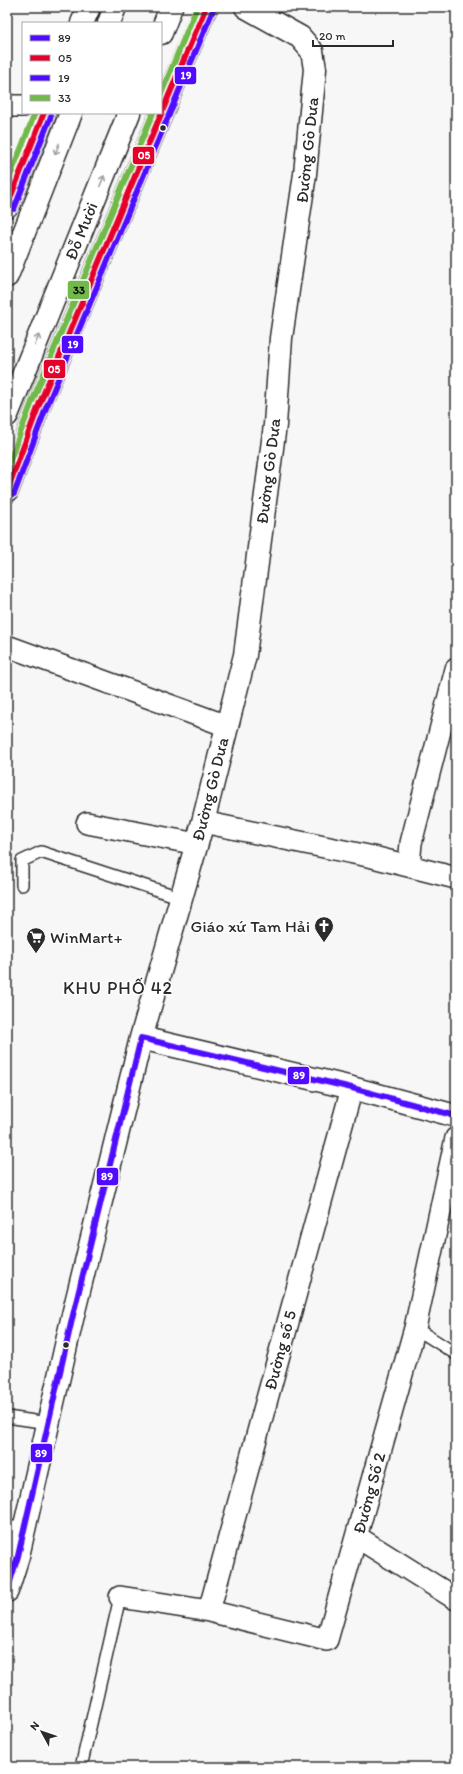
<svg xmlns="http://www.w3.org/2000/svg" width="463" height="1774" font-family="Itim,sans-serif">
  <rect width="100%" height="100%" fill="#f7f7f7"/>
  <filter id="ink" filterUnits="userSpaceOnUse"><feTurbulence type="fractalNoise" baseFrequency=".025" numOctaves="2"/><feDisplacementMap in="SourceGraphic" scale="8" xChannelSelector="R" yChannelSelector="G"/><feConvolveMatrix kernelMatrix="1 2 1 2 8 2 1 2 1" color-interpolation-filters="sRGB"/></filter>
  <g filter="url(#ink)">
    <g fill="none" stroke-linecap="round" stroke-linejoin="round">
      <g stroke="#2b2b2b" stroke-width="14">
        <path id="service" d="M 22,885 L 22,861 L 41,852 L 182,898
          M 415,1328 L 456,1354
          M 7,1417 L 48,1423
          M 81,1767 L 120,1597"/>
      </g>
      <g stroke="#2b2b2b" stroke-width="24">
        <path id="minor" d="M 7,106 L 23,106
          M 7,646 L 227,726
          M 203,822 L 373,857 L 456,878
          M 87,823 L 197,844
          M 409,865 L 411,843 L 456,669
          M 7,1531 L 23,1534
          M 357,1537 L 456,1599
          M 120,1597 L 209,1611 L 327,1640 L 415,1328 L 456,1138
          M 209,1611 L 352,1088"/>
      </g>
      <g stroke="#2b2b2b" stroke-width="25">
        <path id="tertiary" d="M 141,1038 L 352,1088 L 456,1116
          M 7,1591 L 18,1556 L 73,1315 L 141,1038 L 203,822 L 245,655 L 275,425 L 281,338 L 305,174 L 315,69 L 312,51 L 300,37 L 246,7"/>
      </g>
      <g stroke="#2b2b2b" stroke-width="25">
        <path id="trunk" d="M 82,23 L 89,7
          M 109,23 L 115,7
          M 161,33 L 171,7
          M 7,206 L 44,113
          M 7,276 L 71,113
          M 7,415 L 129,113
          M 7,491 L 39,405 L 206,7"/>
      </g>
      <use href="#service" stroke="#fff" stroke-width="11"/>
      <use href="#minor" stroke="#fff" stroke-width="21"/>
      <use href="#tertiary" stroke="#fff" stroke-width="22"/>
      <use href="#trunk" stroke="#fff" stroke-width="22"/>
      <g stroke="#fff" stroke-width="9">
        <path id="bus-1" d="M 141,1038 L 352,1088 L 456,1116
          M 7,1591 L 18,1556 L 73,1315 L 141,1038"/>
      </g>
      <g stroke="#fff" stroke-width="9">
        <path id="bus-2" d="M 7,206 L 44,113
          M 7,491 L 39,405 L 206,7"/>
      </g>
      <g stroke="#fff" stroke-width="9">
        <path id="bus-3" d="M 14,209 L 51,116
          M 14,494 L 46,408 L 213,10"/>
      </g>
      <g stroke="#fff" stroke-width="9">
        <path id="bus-4" d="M 161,94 L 197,7
          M 7,184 L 35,113
          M 7,468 L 32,402 L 153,113"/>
      </g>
      <use href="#bus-1" stroke="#4f0aff" stroke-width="6"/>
      <use href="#bus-2" stroke="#e4002b" stroke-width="6"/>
      <use href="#bus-3" stroke="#4f0aff" stroke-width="6"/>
      <use href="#bus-4" stroke="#72b94b" stroke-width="6"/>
    </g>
    <defs><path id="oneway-shaft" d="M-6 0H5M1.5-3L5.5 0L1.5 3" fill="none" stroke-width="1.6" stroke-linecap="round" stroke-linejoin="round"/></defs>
    <g stroke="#a0a0a0">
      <use href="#oneway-shaft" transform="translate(57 149) rotate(111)"/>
      <use href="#oneway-shaft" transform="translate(102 181) rotate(-68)"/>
      <use href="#oneway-shaft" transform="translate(37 340) rotate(-68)"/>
    </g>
  </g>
  <defs>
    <g id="church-pin" transform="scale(1)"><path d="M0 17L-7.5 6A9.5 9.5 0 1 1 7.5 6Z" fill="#2b2b2b" stroke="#fff"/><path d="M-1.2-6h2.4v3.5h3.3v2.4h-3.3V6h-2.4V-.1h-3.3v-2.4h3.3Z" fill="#fff"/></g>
    <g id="supermarket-pin" transform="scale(1)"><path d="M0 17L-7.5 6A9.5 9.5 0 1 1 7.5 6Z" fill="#2b2b2b" stroke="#fff"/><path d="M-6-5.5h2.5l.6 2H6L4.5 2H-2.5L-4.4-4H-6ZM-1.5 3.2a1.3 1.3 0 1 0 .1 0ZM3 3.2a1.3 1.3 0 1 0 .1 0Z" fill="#fff"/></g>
  </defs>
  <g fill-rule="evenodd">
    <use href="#church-pin" x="324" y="926"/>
    <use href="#supermarket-pin" x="36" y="937"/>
  </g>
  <g fill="#2b2b2b" stroke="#fff" stroke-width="1.5">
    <circle cx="163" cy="128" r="3.5"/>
    <circle cx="66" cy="1345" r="3.5"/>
  </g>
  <g text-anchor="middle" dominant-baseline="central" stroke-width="3" stroke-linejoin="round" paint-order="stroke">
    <g font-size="17" fill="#2b2b2b" stroke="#fff">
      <text transform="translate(307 150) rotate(-84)">Đường Gò Dưa</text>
      <text transform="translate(81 231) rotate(-68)">Đỗ Mười</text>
      <text transform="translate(268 471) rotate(-83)">Đường Gò Dưa</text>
      <text transform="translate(210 789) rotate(-76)">Đường Gò Dưa</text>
      <text transform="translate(280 1350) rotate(-75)">Đường số 5</text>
      <text transform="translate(369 1493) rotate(-75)">Đường Số 2</text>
    </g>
    <g font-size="17" fill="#2b2b2b" stroke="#fff" text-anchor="end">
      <text x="310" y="926">Giáo xứ Tam Hải</text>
      <text x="50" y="937" text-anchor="start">WinMart+</text>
    </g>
    <g font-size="18" letter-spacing="1" fill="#2b2b2b" stroke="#fff">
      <text x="118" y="988">KHU PHỐ 42</text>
    </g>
  </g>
  <g stroke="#fff" stroke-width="1.5">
    <rect x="174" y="66" width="23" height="19" rx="4" fill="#4f0aff"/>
    <rect x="132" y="146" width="23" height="19" rx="4" fill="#e4002b"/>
    <rect x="67" y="280" width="23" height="20" rx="4" fill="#72b94b"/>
    <rect x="61" y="335" width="23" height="19" rx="4" fill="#4f0aff"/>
    <rect x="43" y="359" width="23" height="20" rx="4" fill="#e4002b"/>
    <rect x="287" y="1066" width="23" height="19" rx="4" fill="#4f0aff"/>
    <rect x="96" y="1167" width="23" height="19" rx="4" fill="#4f0aff"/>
    <rect x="30" y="1443" width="23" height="20" rx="4" fill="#4f0aff"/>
  </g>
  <g font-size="11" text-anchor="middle" font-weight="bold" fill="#fff">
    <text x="186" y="79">19</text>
    <text x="144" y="159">05</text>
    <text x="73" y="348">19</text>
    <text x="54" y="373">05</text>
    <text x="299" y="1079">89</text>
    <text x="107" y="1180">89</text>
    <text x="41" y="1457">89</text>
  </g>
  <g font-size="11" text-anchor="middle" font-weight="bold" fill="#111">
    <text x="79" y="294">33</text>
  </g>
  <rect width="463" height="1774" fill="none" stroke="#fff" stroke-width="24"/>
  <rect x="12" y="12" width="439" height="1750" fill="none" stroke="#2b2b2b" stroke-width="1.5" filter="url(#ink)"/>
  <rect x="22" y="22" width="140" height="92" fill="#ffffff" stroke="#aaaaaa"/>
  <rect x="30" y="35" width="20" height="6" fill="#4f0aff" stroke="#aaaaaa"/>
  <text x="58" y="42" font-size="12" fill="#2b2b2b">89</text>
  <rect x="30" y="55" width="20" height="6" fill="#e4002b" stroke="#aaaaaa"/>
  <text x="58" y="62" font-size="12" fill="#2b2b2b">05</text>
  <rect x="30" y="75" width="20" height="6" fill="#4f0aff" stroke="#aaaaaa"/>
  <text x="58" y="82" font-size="12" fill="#2b2b2b">19</text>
  <rect x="30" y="95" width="20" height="6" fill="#72b94b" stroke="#aaaaaa"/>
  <text x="58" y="102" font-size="12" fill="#2b2b2b">33</text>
  <g transform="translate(42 1732) rotate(310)" stroke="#ffffff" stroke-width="3" paint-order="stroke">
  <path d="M0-3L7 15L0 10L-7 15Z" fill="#2b2b2b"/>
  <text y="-6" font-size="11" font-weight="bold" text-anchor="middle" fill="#2b2b2b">N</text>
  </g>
  <path d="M313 40v6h80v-6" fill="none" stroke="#2b2b2b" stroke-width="2"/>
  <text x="319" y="40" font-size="12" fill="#2b2b2b" stroke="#ffffff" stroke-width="3" paint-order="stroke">20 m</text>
</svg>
